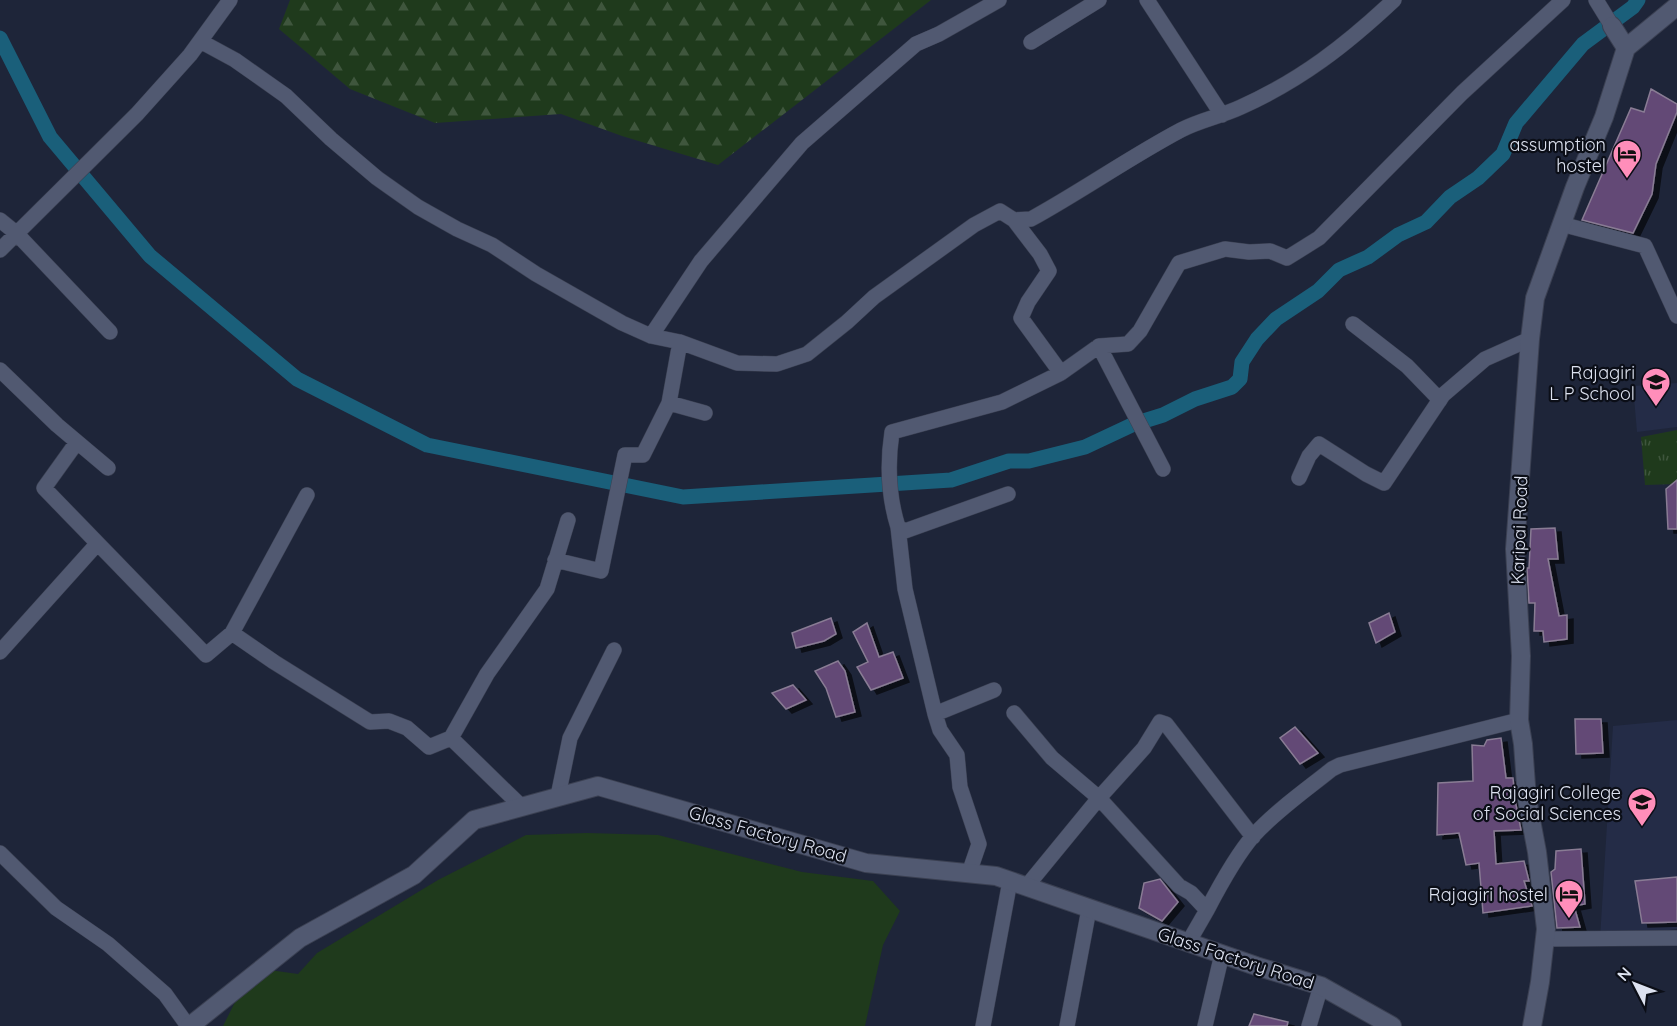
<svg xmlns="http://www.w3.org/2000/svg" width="1677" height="1026" font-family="Quicksand,sans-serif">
  <defs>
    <pattern id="forest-firs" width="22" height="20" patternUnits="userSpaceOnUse" patternTransform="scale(1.5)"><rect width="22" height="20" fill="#1f3a1c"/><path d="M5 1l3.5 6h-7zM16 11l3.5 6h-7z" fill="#3f563d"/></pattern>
    <pattern id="park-tufts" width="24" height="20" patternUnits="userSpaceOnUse" patternTransform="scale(1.5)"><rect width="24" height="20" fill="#1f3a1c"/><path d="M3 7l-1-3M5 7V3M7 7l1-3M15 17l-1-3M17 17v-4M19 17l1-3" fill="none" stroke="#3f563d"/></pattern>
    <filter id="shadow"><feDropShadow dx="6" dy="4" stdDeviation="0" flood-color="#0009"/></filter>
  </defs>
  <rect width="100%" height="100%" fill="#1e2539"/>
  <path fill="#242c47" d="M 1677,383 L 1677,427 L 1637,432 L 1633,386 Z
    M 1677,720 L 1677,929 L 1600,939 L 1613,726 Z"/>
  <path fill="#1f3a1c" d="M 587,833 L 658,835 L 802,872 L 873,881 L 900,911 L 883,945 L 865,1026 L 223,1026 L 234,1004 L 262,969 L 298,974 L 317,953 L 438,880 L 526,835 Z"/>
  <path fill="url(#forest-firs)" d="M 290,0 L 931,0 L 718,165 L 622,136 L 561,114 L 435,123 L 350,89 L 279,29 Z"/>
  <path fill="url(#park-tufts)" d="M 1677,430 L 1677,484 L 1645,485 L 1641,437 Z"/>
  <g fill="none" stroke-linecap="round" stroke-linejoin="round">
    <path stroke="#1a5f7a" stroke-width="15" d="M 0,38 L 50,137 L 150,256 L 297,379 L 427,445 L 683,497 L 951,480 L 1009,461 L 1029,461 L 1085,447 L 1134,424 L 1163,415 L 1195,399 L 1232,387 L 1240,379 L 1242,362 L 1257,339 L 1276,319 L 1318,291 L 1339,270 L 1368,257 L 1398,235 L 1426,222 L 1450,197 L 1478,178 L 1503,154 L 1516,123 L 1583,44 L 1633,7 L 1638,0"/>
  </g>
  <path fill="#634876" stroke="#897c94" stroke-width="1.5" filter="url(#shadow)" d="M 1651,89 L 1677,104 L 1677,112 L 1656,164 L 1652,194 L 1633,233 L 1582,220 L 1631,108 L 1644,112 Z
    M 1677,480 L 1677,529 L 1668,529 L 1666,489 Z
    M 1555,528 L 1558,559 L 1548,559 L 1559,616 L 1567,615 L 1567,639 L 1544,642 L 1543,631 L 1534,631 L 1535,603 L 1529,603 L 1527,568 L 1529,568 L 1531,529 Z
    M 1389,613 L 1395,632 L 1376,643 L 1369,623 Z
    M 831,618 L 836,634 L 824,641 L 796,648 L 792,633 Z
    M 867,623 L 879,657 L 893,652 L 903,678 L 871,690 L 857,667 L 868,662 L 853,632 Z
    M 838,661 L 845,671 L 855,712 L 836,717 L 826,688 L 815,671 Z
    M 793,685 L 806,700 L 786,709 L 772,693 Z
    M 1575,719 L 1601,719 L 1603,753 L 1576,754 Z
    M 1295,727 L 1318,753 L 1300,764 L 1280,738 Z
    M 1501,738 L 1506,778 L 1513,778 L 1515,800 L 1521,830 L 1494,831 L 1496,864 L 1524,861 L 1529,881 L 1524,881 L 1532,906 L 1483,913 L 1479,863 L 1466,865 L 1459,833 L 1437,835 L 1438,783 L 1473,781 L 1472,745 L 1484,746 L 1487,740 Z
    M 1581,849 L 1585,904 L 1574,906 L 1580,927 L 1557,928 L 1551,872 L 1555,869 L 1556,851 Z
    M 1677,877 L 1677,922 L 1642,923 L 1635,881 Z
    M 1160,879 L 1178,902 L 1162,921 L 1139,908 L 1144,883 Z
    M 1254,1014 L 1288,1022 L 1287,1026 L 1249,1026 Z"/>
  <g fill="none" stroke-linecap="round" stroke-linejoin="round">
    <g stroke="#3b4052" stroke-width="16">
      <path id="minor" d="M 1147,0 L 1222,115
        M 1596,0 L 1612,26
        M 200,41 L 235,60 L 286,96 L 331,139 L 377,178 L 418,207 L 457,229 L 492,245 L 536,274 L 622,323 L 651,336 L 680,342 L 737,363 L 777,364 L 807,354 L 847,322 L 874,297 L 974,225 L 1000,211 L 1014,220 L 1031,219 C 1082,191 1130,157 1181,130 C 1200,120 1222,116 1241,107 C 1301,80 1346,45 1394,0
        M 1031,42 L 1099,0
        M 0,220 L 16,233 L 110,332
        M 1014,220 L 1040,254 L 1049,271 L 1028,302 L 1021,318 L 1061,373
        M 1561,224 L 1645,246 L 1677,316
        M 0,250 L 137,114 L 190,55 L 230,0
        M 1353,324 L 1407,366 L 1440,400
        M 651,336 L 701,261 L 802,143 L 916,44 L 939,34 L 999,0
        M 1099,346 L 1163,469
        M 0,370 L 57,425 L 108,468
        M 669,403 L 705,413
        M 77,442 L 44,488 L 206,655 L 232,633 L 274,662 L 370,722 L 389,721 L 407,728 L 429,747 L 451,738 L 522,807
        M 1299,478 L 1309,456 L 1319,444 L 1366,474 L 1384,483 L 1443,395 L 1485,359 L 1530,339
        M 1008,494 L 905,531 L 898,527 C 888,495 887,465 892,432 L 1002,402 L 1061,373 L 1099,346 L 1128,344 L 1140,331 L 1179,263 L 1225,249 L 1249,252 L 1270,251 L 1287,258 L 1319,238 L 1462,93 L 1563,0
        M 898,527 L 905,589 L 935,714 L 940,730 L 957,755 L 960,787 L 979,844 L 969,873
        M 555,560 L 601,571 L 625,455 L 643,455 L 669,403 L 680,342
        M 232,633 L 307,495
        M 0,652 L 97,544
        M 1014,713 L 1052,758 L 1099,798 L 1179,886 L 1191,893 L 1207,910 C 1219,887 1237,854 1254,835 C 1277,810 1306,790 1332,769 L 1340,765 L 1519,720
        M 935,714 L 994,690
        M 451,738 L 487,674 L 547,589 L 568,520
        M 558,796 L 570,738 L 614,650
        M 0,853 L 56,908 L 108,944 L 165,994 L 188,1026
        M 1026,887 L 1099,798 L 1144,748 L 1160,722 L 1166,724 L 1253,837
        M 1546,939 L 1677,938
        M 1188,943 L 1207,910
        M 983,1026 L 1010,881
        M 1067,1026 L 1089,909
        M 1205,1026 L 1222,954
        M 1309,1026 L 1321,986"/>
    </g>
    <g stroke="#3b4052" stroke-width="20">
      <path id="tertiary" d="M 1612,26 L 1626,48
        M 1626,48 L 1677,6
        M 1532,1026 L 1540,982 L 1546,929 L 1537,852 L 1527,799 L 1523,744 L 1519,720 L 1521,656 L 1515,549 L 1530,339 L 1535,298 L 1575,187 L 1604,117 L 1626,48"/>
    </g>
    <g stroke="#3b4052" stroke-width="20">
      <path id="secondary" d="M 190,1026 L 300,938 L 414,875 L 474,820 L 598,786 L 866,863 L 996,876 L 1256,966 L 1321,986 L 1392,1026"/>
    </g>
    <use href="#minor" stroke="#515971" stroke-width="15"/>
    <use href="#tertiary" stroke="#515971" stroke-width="18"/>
    <use href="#secondary" stroke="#515971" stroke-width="18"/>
  </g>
  <defs>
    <g id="hotel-pin" transform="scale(1.5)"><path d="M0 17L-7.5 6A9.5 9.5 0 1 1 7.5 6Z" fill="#ff8eba" stroke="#0b0e17"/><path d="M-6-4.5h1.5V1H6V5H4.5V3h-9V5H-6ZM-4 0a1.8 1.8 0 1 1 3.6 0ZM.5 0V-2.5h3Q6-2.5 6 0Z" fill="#111"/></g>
    <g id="school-pin" transform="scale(1.5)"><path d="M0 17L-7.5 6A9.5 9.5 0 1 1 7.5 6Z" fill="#ff8eba" stroke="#0b0e17"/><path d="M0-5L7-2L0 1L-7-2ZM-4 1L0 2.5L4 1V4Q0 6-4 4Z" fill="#111"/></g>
    <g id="university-pin" transform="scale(1.5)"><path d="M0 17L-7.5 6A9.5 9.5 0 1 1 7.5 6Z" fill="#ff8eba" stroke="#0b0e17"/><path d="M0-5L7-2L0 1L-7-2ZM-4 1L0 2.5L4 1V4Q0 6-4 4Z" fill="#111"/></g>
  </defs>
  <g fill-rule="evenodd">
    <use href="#hotel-pin" x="1627" y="154"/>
    <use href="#school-pin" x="1656" y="382"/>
    <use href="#university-pin" x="1642" y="802"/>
    <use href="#hotel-pin" x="1569" y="894"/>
  </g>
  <g text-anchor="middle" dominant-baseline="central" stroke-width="4.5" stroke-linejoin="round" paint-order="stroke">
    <g font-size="18" fill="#dde2f0" stroke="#0b0e17" text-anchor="end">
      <text x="1606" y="144">assumption<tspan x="1606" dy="21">hostel</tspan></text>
      <text x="1635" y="372">Rajagiri<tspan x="1635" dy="21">L P School</tspan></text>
      <text x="1621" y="792">Rajagiri College<tspan x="1621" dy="21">of Social Sciences</tspan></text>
      <text x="1548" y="894">Rajagiri hostel</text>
    </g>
    <g font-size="18" fill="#dde2f0" stroke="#0b0e17">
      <text transform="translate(1519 530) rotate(-88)">Karipai Road</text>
      <text transform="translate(768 834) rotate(16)">Glass Factory Road</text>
      <text transform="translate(1236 958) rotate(18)">Glass Factory Road</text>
    </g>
  </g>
  <g transform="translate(1635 984) rotate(312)" stroke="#0b0e17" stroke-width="4.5" paint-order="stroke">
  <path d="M0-4.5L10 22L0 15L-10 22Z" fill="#dde2f0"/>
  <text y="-9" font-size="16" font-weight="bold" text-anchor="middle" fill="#dde2f0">N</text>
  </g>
</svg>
